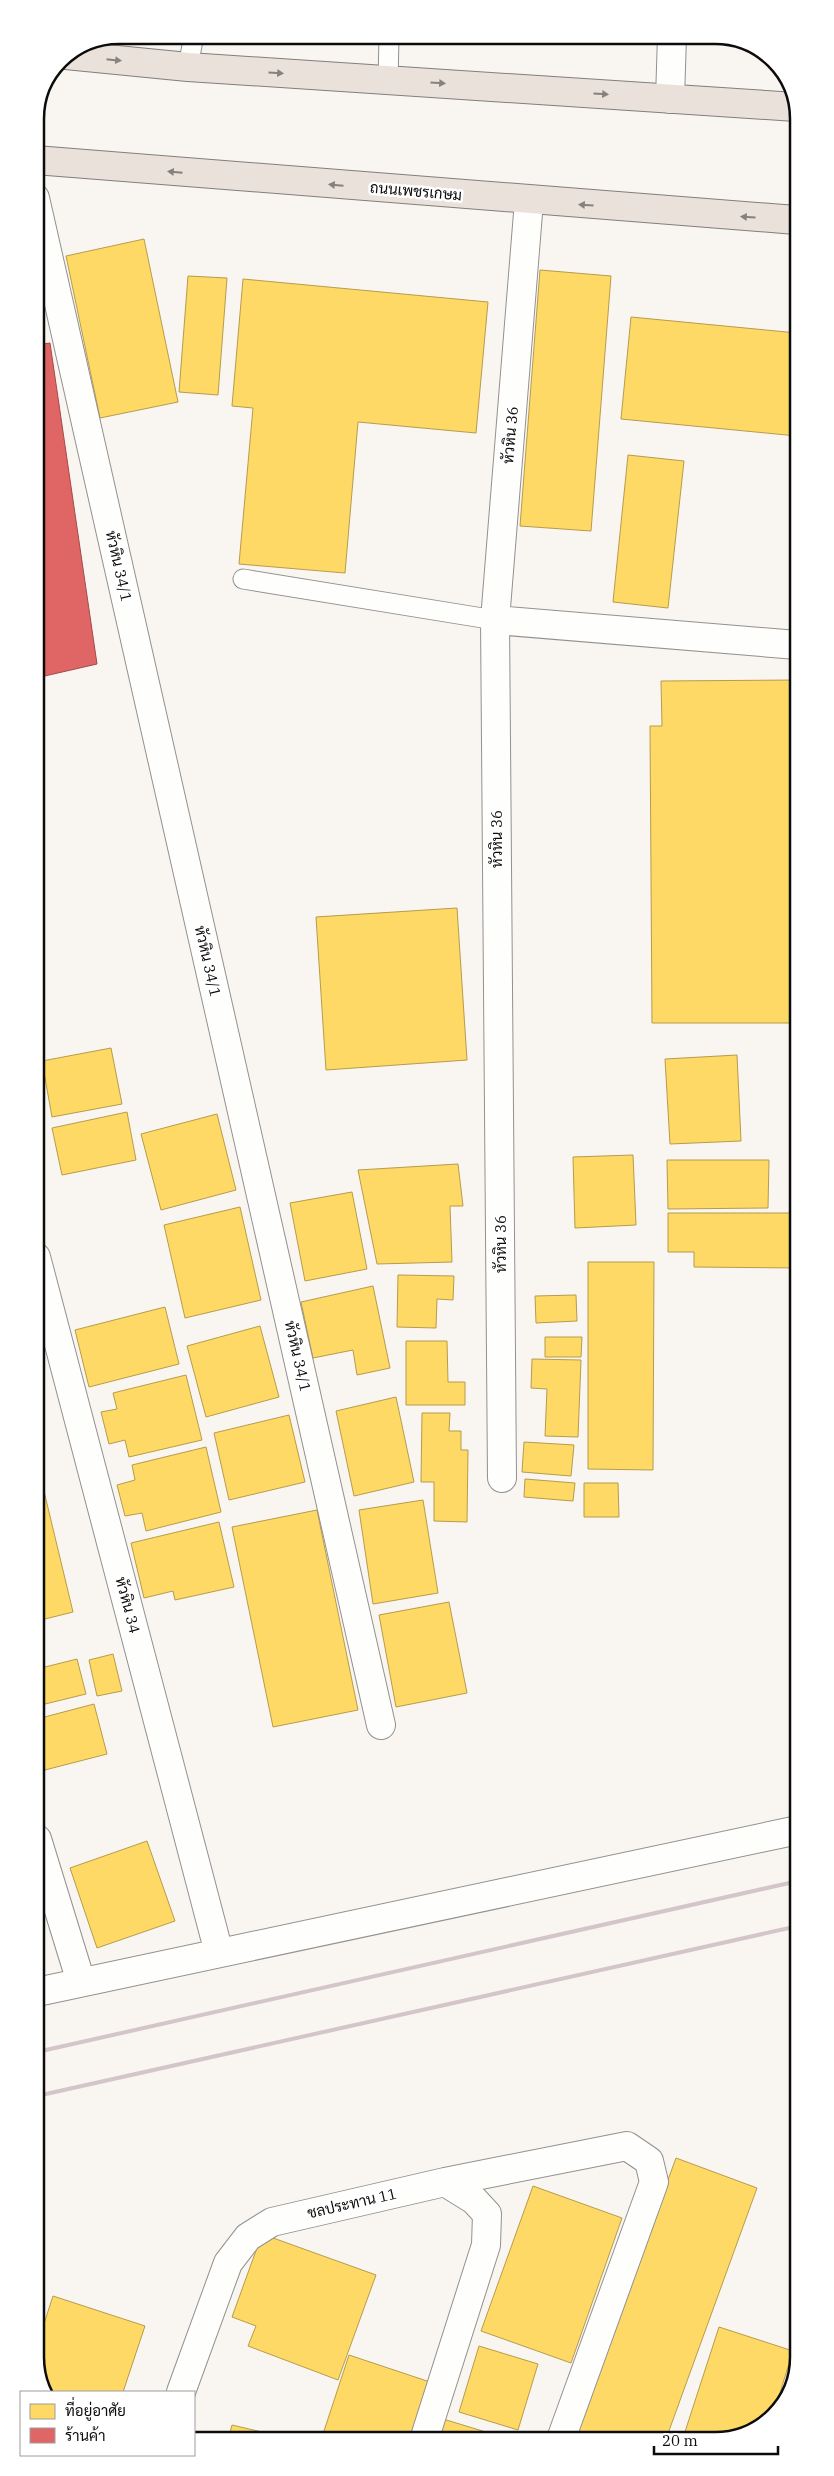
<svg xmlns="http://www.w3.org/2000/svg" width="834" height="2476" font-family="'IBM Plex Serif',Sarabun,serif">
  <rect width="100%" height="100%" fill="#f9f5f0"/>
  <path fill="#ffd966" stroke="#b69c4b" d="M 144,239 L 178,402 L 100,418 L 66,256 Z
    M 540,270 L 611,276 L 591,531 L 520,526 Z
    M 188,276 L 227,278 L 218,395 L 179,392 Z
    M 243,279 L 488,302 L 476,433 L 358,422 L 345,573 L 239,564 L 253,408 L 232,406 Z
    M 631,317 L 797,333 L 797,436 L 621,419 Z
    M 628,455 L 684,461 L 668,608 L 613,602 Z
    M 797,680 L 797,1023 L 652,1023 L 650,726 L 662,726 L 661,681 Z
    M 457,908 L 467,1060 L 326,1070 L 316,917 Z
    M 111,1048 L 122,1104 L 52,1117 L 42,1061 Z
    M 737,1055 L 741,1141 L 670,1144 L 665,1059 Z
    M 127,1112 L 136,1160 L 62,1175 L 52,1128 Z
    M 217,1114 L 236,1190 L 161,1210 L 141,1134 Z
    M 633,1155 L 636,1225 L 575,1228 L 573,1157 Z
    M 667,1160 L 769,1160 L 768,1208 L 668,1209 Z
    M 458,1164 L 463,1206 L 450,1206 L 452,1262 L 377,1264 L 358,1170 Z
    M 352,1192 L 367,1269 L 305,1281 L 290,1203 Z
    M 240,1207 L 261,1300 L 185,1318 L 164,1225 Z
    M 668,1213 L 798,1213 L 798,1268 L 694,1267 L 694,1252 L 668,1252 Z
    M 588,1262 L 654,1262 L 653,1470 L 588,1469 Z
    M 398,1275 L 454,1276 L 453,1300 L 437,1299 L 436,1328 L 397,1327 Z
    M 373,1286 L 390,1368 L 357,1375 L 353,1350 L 313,1358 L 301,1302 Z
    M 576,1295 L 577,1321 L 536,1323 L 535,1296 Z
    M 165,1307 L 179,1364 L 89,1387 L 75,1330 Z
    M 260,1326 L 279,1397 L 206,1417 L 187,1346 Z
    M 545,1337 L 582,1337 L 581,1357 L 545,1357 Z
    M 406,1341 L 447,1341 L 448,1382 L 465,1382 L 465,1405 L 406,1405 Z
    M 532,1359 L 581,1360 L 578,1437 L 545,1436 L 547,1389 L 531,1388 Z
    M 186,1375 L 202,1440 L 129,1457 L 125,1440 L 109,1444 L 101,1412 L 117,1409 L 113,1393 Z
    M 396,1397 L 414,1482 L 354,1496 L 336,1411 Z
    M 422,1413 L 450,1413 L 449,1431 L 461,1431 L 461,1450 L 468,1450 L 467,1522 L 434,1521 L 434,1482 L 421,1482 Z
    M 289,1415 L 305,1482 L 229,1500 L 214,1433 Z
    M 524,1442 L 574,1445 L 571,1476 L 522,1472 Z
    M 206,1447 L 221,1512 L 146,1531 L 142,1513 L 125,1516 L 117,1485 L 135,1480 L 132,1465 Z
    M 37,1462 L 73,1612 L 37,1621 Z
    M 525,1479 L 575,1483 L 573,1501 L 524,1497 Z
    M 584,1483 L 618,1483 L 619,1517 L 584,1517 Z
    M 423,1500 L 438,1593 L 373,1604 L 359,1510 Z
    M 317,1510 L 358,1710 L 273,1727 L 232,1527 Z
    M 219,1522 L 234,1587 L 175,1600 L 173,1591 L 144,1598 L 131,1543 Z
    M 449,1602 L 467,1693 L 396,1707 L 379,1615 Z
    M 113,1654 L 122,1691 L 97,1696 L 89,1660 Z
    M 77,1659 L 86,1694 L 37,1706 L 37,1669 Z
    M 94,1704 L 107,1754 L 45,1770 L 37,1741 L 37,1719 Z
    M 147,1841 L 175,1921 L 97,1948 L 70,1868 Z
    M 676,2158 L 757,2188 L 666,2439 L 573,2439 Z
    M 533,2186 L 622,2218 L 571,2363 L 481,2331 Z
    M 262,2234 L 376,2275 L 338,2380 L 248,2346 L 256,2326 L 232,2317 Z
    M 53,2296 L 145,2326 L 123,2392 L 46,2392 L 38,2379 L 38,2342 Z
    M 719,2327 L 793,2351 L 773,2415 L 737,2438 L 683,2438 Z
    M 479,2346 L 538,2364 L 518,2430 L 459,2412 Z
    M 349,2355 L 430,2382 L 412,2440 L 321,2440 Z
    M 443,2419 L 509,2439 L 437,2439 Z
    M 232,2425 L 296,2440 L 228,2440 Z"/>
  <path fill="#e06666" stroke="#a04b4b" d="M 50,343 L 97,664 L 36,678 L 35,345 Z"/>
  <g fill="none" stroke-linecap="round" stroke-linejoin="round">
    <g stroke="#93918f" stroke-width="21">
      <path id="service" d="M 188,67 L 193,40
        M 388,80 L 389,38
        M 243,579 L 495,620"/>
    </g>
    <g stroke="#93918f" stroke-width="30">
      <path id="minor" d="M 670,99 L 672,36
        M 35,198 L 381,1725
        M 495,620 L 797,645
        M 36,1257 L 219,1953
        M 502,1478 L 495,620 L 529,201
        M 37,1839 L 81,1982
        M 37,1992 L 798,1830
        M 181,2392 L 228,2263 L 248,2237 L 272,2222 L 445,2182 L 627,2146 L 649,2161 L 654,2182 L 561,2439
        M 424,2440 L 486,2245 L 487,2214 L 474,2200 L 445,2182"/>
    </g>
    <g stroke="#807e7c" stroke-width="30">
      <path id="primary" d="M 66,55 L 188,67 L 796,107
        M 35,160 L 796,220"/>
    </g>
    <use href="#service" stroke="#fefefd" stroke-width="19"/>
    <use href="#minor" stroke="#fefefd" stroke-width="28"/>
    <use href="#primary" stroke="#eae1da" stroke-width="28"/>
    <path stroke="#d4c5ca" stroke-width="4" d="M 37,2052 L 798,1881
      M 37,2096 L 798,1926"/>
  </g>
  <defs><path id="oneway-solid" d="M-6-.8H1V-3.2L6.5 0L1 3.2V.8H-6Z" transform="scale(1.25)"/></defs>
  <g fill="#86817d">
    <use href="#oneway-solid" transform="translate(114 60) rotate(6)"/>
    <use href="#oneway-solid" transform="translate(276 73) rotate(4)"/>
    <use href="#oneway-solid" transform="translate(438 83) rotate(4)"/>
    <use href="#oneway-solid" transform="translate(601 94) rotate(4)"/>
    <use href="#oneway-solid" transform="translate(175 172) rotate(-175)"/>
    <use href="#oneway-solid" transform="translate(336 185) rotate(-175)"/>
    <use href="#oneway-solid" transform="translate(586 205) rotate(-176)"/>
    <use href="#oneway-solid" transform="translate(748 217) rotate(-176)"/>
  </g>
  <g text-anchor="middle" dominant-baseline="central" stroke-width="5" stroke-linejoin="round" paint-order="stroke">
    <g font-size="15" fill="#0c0c0c" stroke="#fff">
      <text transform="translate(416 191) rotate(5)">ถนนเพชรเกษม</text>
      <text transform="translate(510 435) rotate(-85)">หัวหิน 36</text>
      <text transform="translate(119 566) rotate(77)">หัวหิน 34/1</text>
      <text transform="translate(496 839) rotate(-90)">หัวหิน 36</text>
      <text transform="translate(208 961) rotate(77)">หัวหิน 34/1</text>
      <text transform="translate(500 1244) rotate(-90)">หัวหิน 36</text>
      <text transform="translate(298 1356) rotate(77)">หัวหิน 34/1</text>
      <text transform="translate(128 1605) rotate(75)">หัวหิน 34</text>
      <text transform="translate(352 2203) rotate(-13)">ชลประทาน 11</text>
    </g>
  </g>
  <path d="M0 0H834V2476H0ZM119 44H715A75 75 0 0 1 790 119V2357A75 75 0 0 1 715 2432H119A75 75 0 0 1 44 2357V119A75 75 0 0 1 119 44Z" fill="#fff" fill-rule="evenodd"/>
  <path fill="none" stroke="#0c0c0c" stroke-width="2.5" d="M119 44H715A75 75 0 0 1 790 119V2357A75 75 0 0 1 715 2432H119A75 75 0 0 1 44 2357V119A75 75 0 0 1 119 44Z"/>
  <rect x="20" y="2391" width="175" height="65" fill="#ffffff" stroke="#9e9e9e"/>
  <rect x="30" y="2404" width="25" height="15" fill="#ffd966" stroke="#9e9e9e"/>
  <text x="65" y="2416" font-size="15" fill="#0c0c0c">ที่อยู่อาศัย</text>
  <rect x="30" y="2428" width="25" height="15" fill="#e06666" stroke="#9e9e9e"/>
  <text x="65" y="2441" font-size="15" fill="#0c0c0c">ร้านค้า</text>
  <path d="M654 2446v8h124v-8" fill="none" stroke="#0c0c0c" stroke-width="2.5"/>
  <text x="662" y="2446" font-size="15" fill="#0c0c0c" stroke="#ffffff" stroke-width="4" paint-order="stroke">20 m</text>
</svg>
